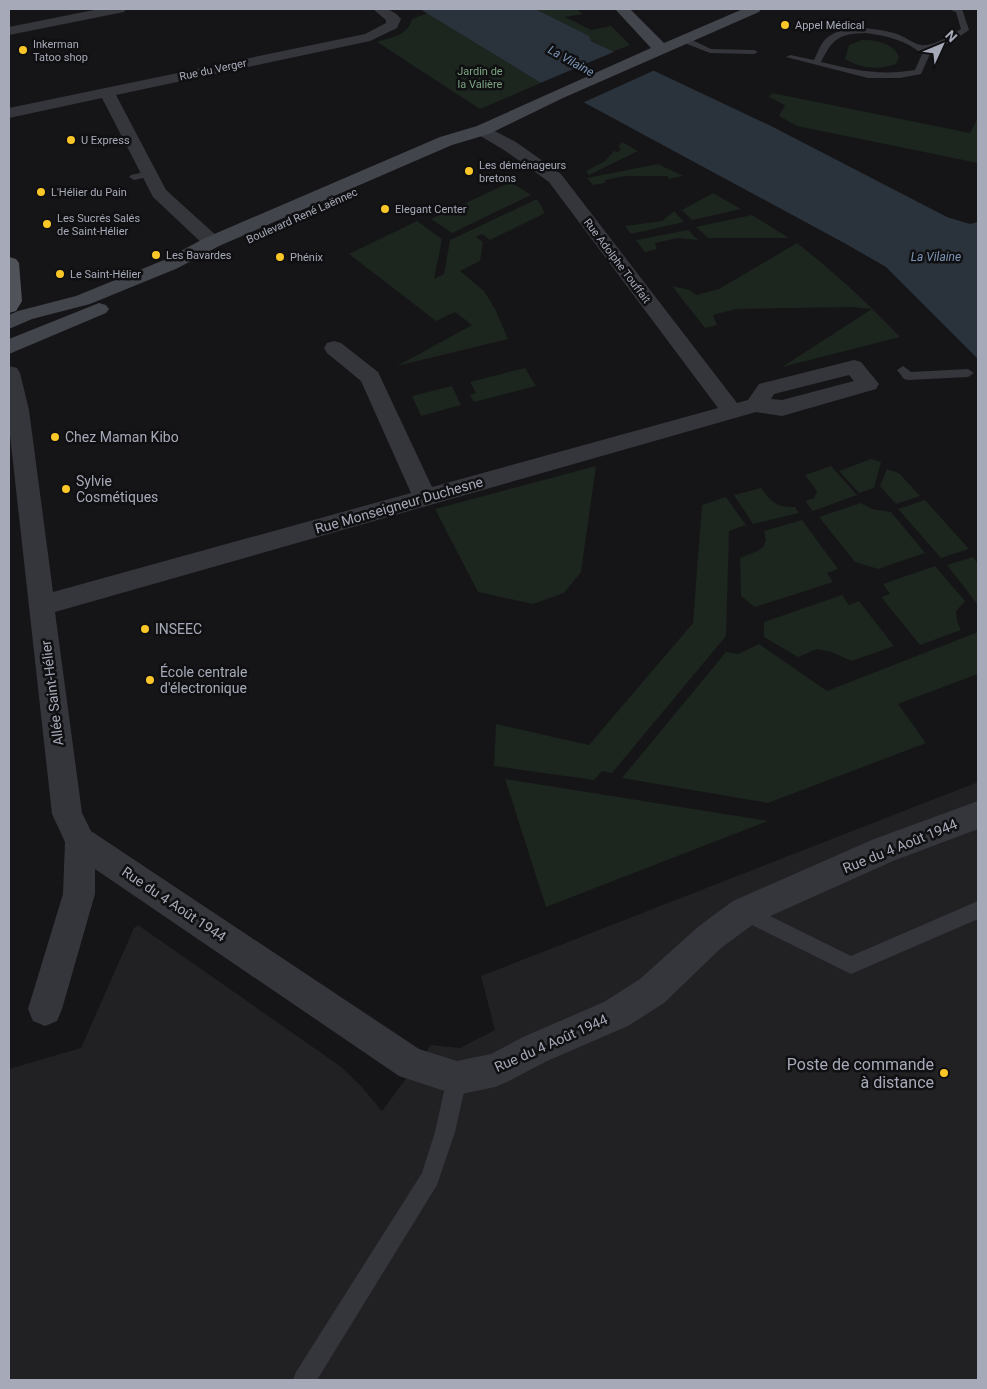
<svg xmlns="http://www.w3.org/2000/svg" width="987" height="1389" font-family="Roboto,sans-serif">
  <rect width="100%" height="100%" fill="#151517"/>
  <path fill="#212124" d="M 978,782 L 978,1380 L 9,1380 L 9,1069 L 81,1048 L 134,928 L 138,925 L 340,1066 L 361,1086 L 382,1111 L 431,1045 L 460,1048 L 495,1030 L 481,976 Z"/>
  <path fill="#1c251e" d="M 535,9 L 577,9 L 582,14 L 565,17 L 591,30 L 611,26 L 630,45 L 612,52 Z
    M 428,13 L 541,83 L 480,109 L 377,42 C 391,37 408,36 412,19 Z
    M 862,40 C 876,40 894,43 899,57 L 896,64 C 879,70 861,69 845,59 L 849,45 Z
    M 772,93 L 970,133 L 978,118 L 978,163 L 797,126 L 779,116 L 785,105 L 769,97 Z
    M 622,142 L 638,151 L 589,175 L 586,171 L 605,161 L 614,151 L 618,152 L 621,148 L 618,147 Z
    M 658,164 L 683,176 L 669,179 L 667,176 L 625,176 L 605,180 L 605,183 L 593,185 L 587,178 Z
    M 511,182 L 531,195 L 452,233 L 431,219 Z
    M 713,193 L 741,209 L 692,220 L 682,210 Z
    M 537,199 L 545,213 L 490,240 L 482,234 L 476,237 L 483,242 L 480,261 L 460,271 L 484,291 L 495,309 L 508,339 L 397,366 L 472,325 L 455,312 L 436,321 L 349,254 L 417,221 L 442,239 L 434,279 L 444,274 L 450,240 Z
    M 674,211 L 684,222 L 631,234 L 625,226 L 662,221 Z
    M 752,215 L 789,238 L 708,238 L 696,227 Z
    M 688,230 L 698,240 L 678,238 L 655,243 L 657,249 L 645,252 L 636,240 Z
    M 797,243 C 834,272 868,303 900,337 L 782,367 L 872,309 L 852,307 L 736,309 L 713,315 L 717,325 L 705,328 L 672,286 L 690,290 L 696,295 L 719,289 Z
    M 525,368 L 536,386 L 474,402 L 470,395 L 476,393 L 470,382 Z
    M 452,386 L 461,405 L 421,416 L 412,396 Z
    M 871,459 L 881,462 L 874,488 L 859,493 L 839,471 Z
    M 596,466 L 581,572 L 564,593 L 533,604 L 478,592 L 435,509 Z
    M 831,466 L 857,495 L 813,511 L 805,501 L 814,498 L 817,491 L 805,475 Z
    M 887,469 L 899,473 L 920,496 L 896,504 L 880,486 Z
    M 761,488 C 771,502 777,507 795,507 L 799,513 L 753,524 L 734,495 Z
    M 726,497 L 746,525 L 729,531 L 726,636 L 612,773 L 602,771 L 594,780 L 494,766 L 496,724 L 589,745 L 693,623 L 702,505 Z
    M 925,500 L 969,549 L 941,558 L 898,509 Z
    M 861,503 L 872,509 L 891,512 L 925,553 L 878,569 L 855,562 L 819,517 Z
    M 802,520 L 838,569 L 827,573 L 833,582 L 755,607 L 741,596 L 740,558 L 757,551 L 763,547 L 766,540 L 764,531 Z
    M 973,557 L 978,564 L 978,605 L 947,565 Z
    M 935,566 L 965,601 L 956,611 L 957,621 L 961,630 L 920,645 L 881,597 L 890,594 L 883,584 Z
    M 842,595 L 849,605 L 859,601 L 894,646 L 852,661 L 831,652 L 817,649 L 798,657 L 764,637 L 764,622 Z
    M 978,632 L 978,674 L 898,704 L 926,743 L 768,803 L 622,778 L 726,652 L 738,654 L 759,644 L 827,691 Z
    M 505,779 L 768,821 L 546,907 Z"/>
  <path fill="#2a323b" d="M 420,9 L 535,9 L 589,36 L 591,41 L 771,126 L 947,217 L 970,224 L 978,222 L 978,359 L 886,267 L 846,244 L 585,103 L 541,83 Z"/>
  <path fill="#151517" d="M 616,51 L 655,70 L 580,104 L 538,84 Z"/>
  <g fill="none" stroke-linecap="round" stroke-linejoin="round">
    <path fill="#35363c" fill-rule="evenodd" d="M 948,9 L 962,9 L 969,30 L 950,43 L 926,49 L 930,54 L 921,74 L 900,78 L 868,78 L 786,57 L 790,55 L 814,60 C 818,52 821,42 828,37 C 847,24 876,28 897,34 C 903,36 916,45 921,45 C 933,47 951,35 961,29 L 956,12 ZM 866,33 C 887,36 906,40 922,54 L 915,70 C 881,76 853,70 821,62 C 833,38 839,34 866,33 Z
      M 682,38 L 688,38 L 711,49 L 754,50 L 758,52 L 754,54 L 710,53 L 682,42 Z
      M 149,171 L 152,172 L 152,176 L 134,180 L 129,177 L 131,175 Z
      M 903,366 L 911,372 L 968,369 L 974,373 L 968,377 L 908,380 L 904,379 L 897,370 Z
      M 978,901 L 978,919 L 851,974 L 738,918 L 735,912 L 738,906 L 744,903 L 851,956 Z
      M 457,1068 L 464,1071 L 467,1078 L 455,1132 L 437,1185 L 317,1380 L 293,1380 L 296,1372 L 422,1173 L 435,1132 L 447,1078 L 450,1071 Z"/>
    <path fill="#35363c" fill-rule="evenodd" d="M 99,9 L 126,9 L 124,12 L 9,35 L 9,27 Z
      M 373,9 C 385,8 393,9 401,19 L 397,28 L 370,41 L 116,95 L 166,190 L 219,238 L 221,242 L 219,246 L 212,248 L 205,246 L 153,197 L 102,98 L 9,118 L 9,108 L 365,34 L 386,23 L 386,20 Z
      M 483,125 L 516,142 L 561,174 L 737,403 L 748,400 L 759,384 L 854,360 L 861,362 L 879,384 L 876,389 L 782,416 L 756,412 L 55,612 L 82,813 L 91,831 L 419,1049 L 457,1061 L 491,1054 L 523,1037 L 604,1002 L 640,979 L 699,926 L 733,901 L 874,839 L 978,801 L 978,829 L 893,861 L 755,923 L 721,948 L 664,1003 L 628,1026 L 547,1061 L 507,1082 L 495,1087 L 457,1095 L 399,1076 L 95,869 L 95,894 L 62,1009 L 57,1021 L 45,1026 L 33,1021 L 28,1009 L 63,894 L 65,842 L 52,814 L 9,426 L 9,366 L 17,368 L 20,373 L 29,410 L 53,592 L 411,493 L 361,381 L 327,353 L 324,348 L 327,343 L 334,341 L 341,343 L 378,372 L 432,487 L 718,408 L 549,182 L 504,150 L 477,134 L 475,130 L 477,126 ZM 849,375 L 854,381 L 782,400 L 771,399 L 774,394 Z"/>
    <path fill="#43454c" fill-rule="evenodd" d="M 615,9 L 630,9 L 664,43 L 743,9 L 761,9 L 759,12 L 563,98 L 489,134 L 452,145 L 219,246 L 178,268 L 90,304 L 32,319 L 9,329 L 9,315 L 18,311 L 76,296 L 164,260 L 205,238 L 440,137 L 477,126 L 651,48 Z
      M 99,303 L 106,305 L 109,309 L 106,313 L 9,354 L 9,339 Z"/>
    <path fill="#51535b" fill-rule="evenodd" d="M 9,257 L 16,259 L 19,263 L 22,301 L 16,311 L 9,313 Z"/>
  </g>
  <g fill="#fbc728" stroke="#101012" stroke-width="2">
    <circle cx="785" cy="25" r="5"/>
    <circle cx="23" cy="50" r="5"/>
    <circle cx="71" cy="140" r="5"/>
    <circle cx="469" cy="171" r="5"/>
    <circle cx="41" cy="192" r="5"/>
    <circle cx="385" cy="209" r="5"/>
    <circle cx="47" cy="224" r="5"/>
    <circle cx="156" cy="255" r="5"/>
    <circle cx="280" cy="257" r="5"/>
    <circle cx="60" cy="274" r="5"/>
    <circle cx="55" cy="437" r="5"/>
    <circle cx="66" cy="489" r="5"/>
    <circle cx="145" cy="629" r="5"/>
    <circle cx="150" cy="680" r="5"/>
    <circle cx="944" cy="1073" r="5"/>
  </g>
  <g text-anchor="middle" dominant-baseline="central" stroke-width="5" stroke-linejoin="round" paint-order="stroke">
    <g font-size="11" fill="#a6aab8" stroke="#101012" text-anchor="start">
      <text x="795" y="25">Appel Médical</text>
      <text x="33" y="44">Inkerman<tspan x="33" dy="13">Tatoo shop</tspan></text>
      <text x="81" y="140">U Express</text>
      <text x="479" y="165">Les déménageurs<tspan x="479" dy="13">bretons</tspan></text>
      <text x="51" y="192">L'Hélier du Pain</text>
      <text x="395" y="209">Elegant Center</text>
      <text x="57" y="218">Les Sucrés Salés<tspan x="57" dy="13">de Saint-Hélier</tspan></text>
      <text x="166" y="255">Les Bavardes</text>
      <text x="290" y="257">Phénix</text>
      <text x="70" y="274">Le Saint-Hélier</text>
    </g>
    <g font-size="11" fill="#a6aab8" stroke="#101012">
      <text transform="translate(213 70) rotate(-12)">Rue du Verger</text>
      <text transform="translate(302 216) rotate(-24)">Boulevard René Laënnec</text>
      <text transform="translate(617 261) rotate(53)">Rue Adolphe Touffait</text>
    </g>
    <g font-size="11" fill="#7ca482" stroke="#101012">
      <text x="480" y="71">Jardin de<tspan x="480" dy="13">la Valière</tspan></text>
    </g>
    <g font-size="12" font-style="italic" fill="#7b94b5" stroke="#101012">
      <text transform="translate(571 61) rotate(29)">La Vilaine</text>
      <text x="936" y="257">La Vilaine</text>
    </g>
    <g font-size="14" fill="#a6aab8" stroke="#101012" text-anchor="start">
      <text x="65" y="437">Chez Maman Kibo</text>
      <text x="76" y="481">Sylvie<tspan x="76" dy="16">Cosmétiques</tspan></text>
      <text x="155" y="629">INSEEC</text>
      <text x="160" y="672">École centrale<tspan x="160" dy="16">d'électronique</tspan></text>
    </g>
    <g font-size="14" fill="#a6aab8" stroke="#101012">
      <text transform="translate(399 505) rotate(-16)">Rue Monseigneur Duchesne</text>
      <text transform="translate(52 693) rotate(-97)">Allée Saint-Hélier</text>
      <text transform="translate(900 846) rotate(-22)">Rue du 4 Août 1944</text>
      <text transform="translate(174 904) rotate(34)">Rue du 4 Août 1944</text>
      <text transform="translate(551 1043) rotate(-24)">Rue du 4 Août 1944</text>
    </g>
    <g font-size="16" fill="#a6aab8" stroke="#101012" text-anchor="end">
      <text x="934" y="1064">Poste de commande<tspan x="934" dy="18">à distance</tspan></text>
    </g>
  </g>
  <rect width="987" height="1389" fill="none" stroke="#a6aab8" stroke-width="20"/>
  <g transform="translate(942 45) rotate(46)" stroke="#101012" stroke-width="4" paint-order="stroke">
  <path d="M0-4L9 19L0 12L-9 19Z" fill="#a6aab8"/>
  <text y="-8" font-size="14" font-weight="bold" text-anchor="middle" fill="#a6aab8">N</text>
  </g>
</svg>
